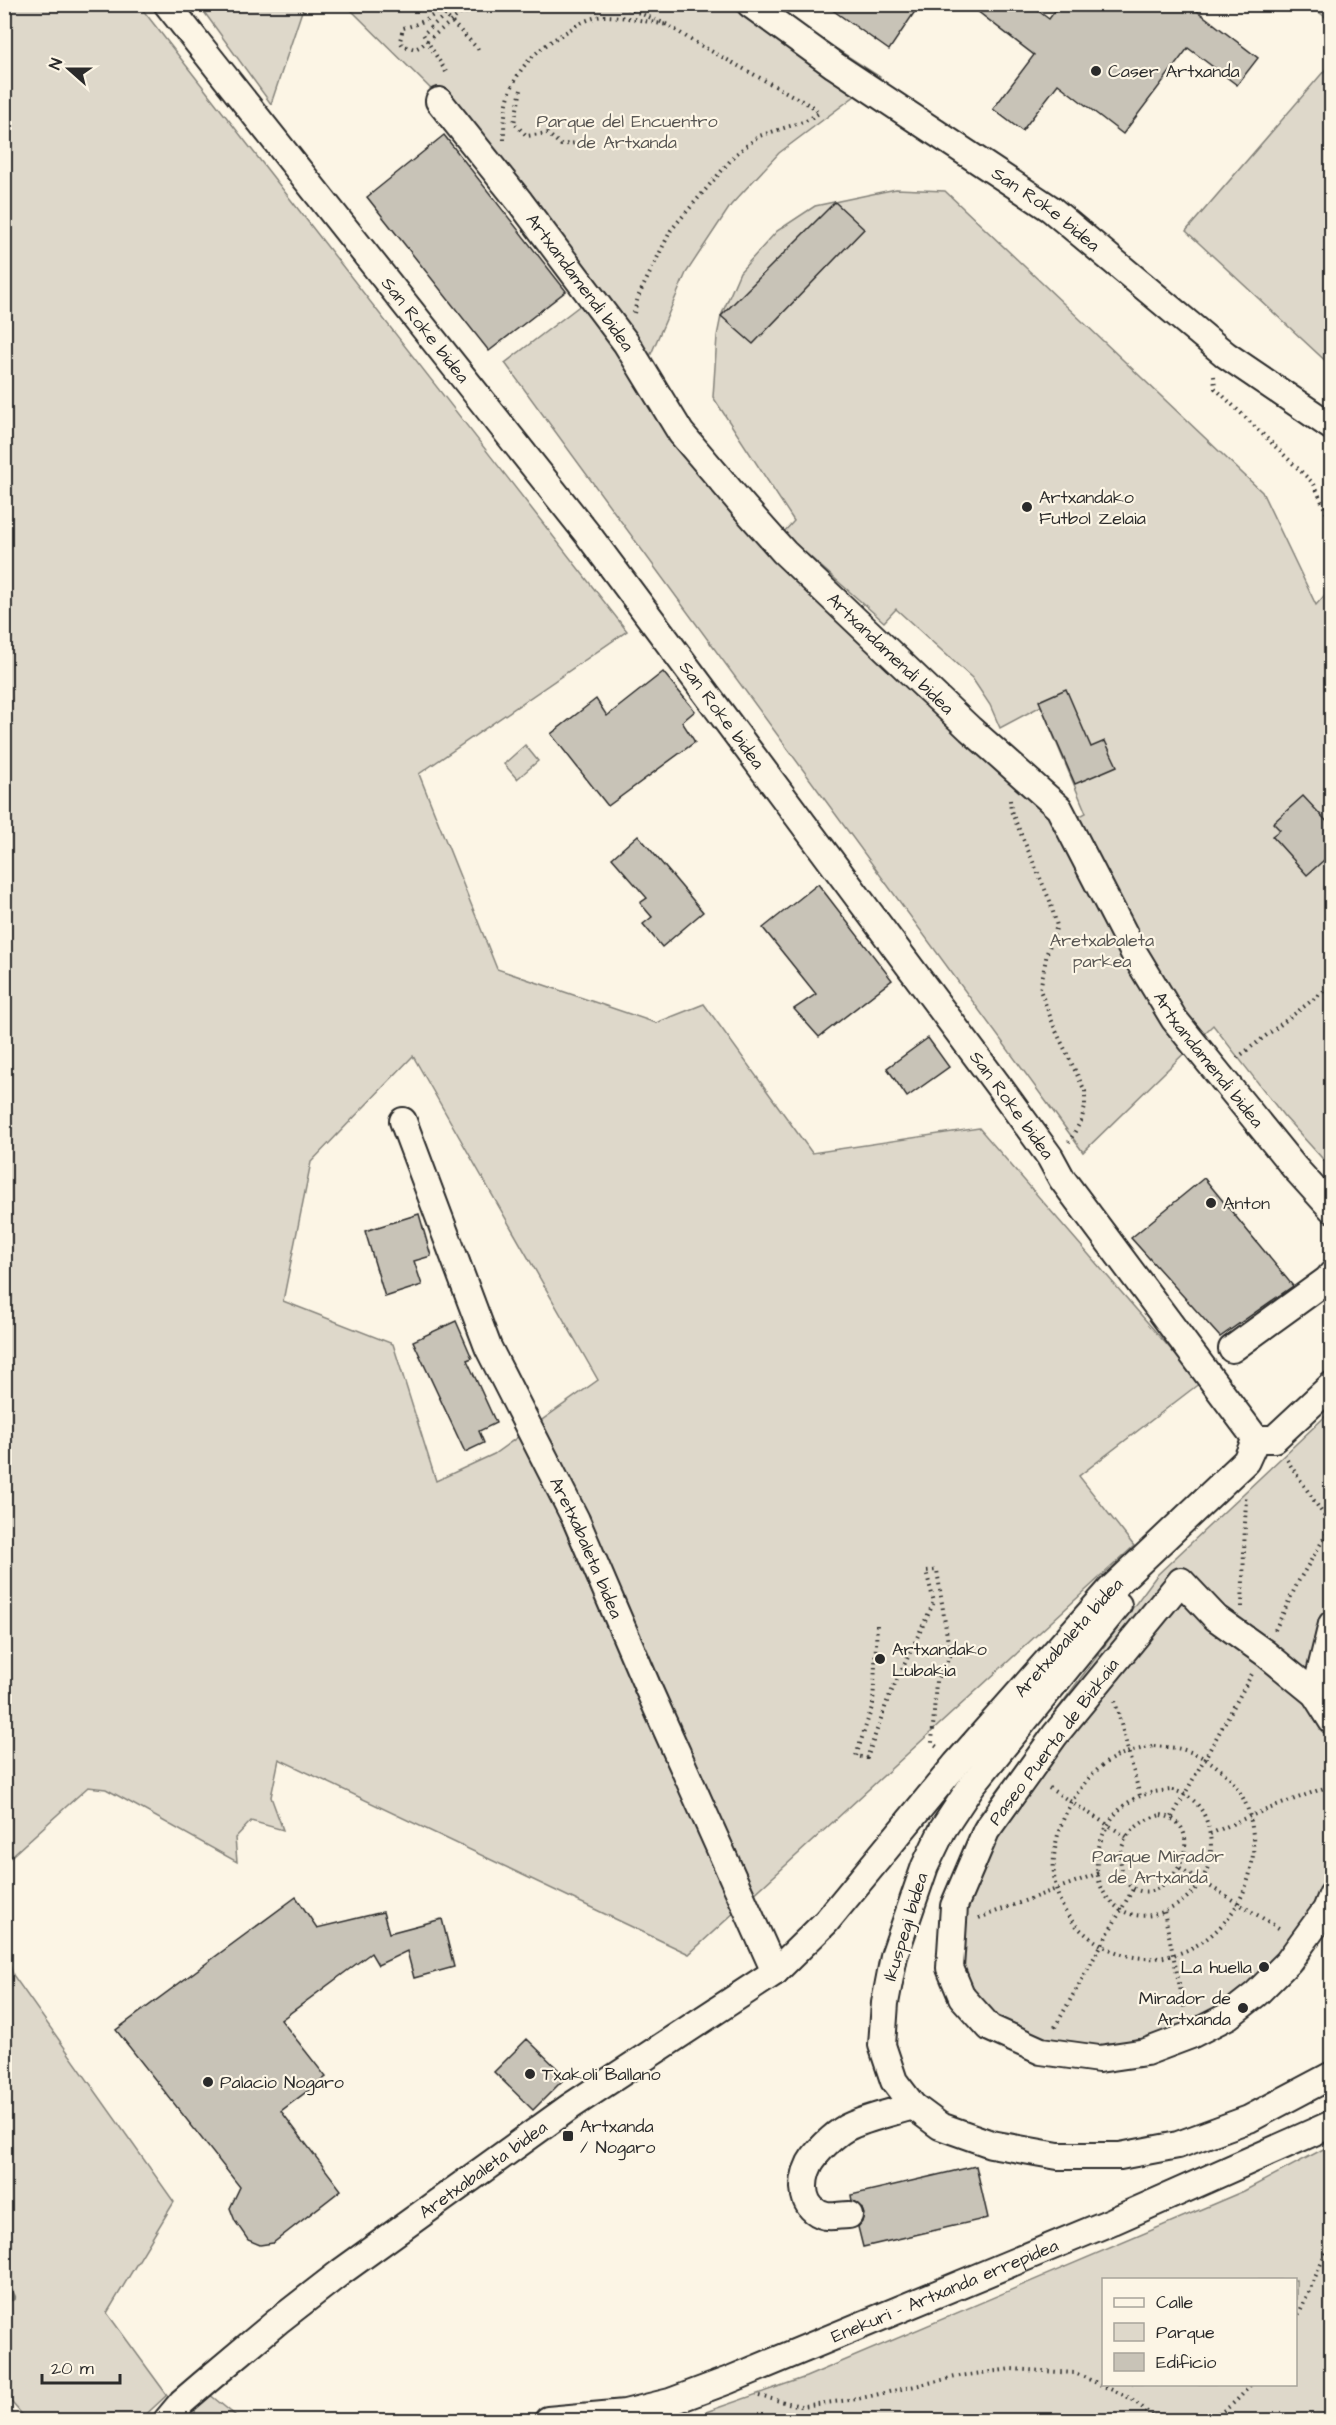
<svg xmlns="http://www.w3.org/2000/svg" width="1336" height="2425" font-family="'Architects Daughter',sans-serif">
  <rect width="100%" height="100%" fill="#fcf5e5"/>
  <filter id="ink" filterUnits="userSpaceOnUse"><feTurbulence type="fractalNoise" baseFrequency=".0167" numOctaves="2"/><feDisplacementMap in="SourceGraphic" scale="12" xChannelSelector="R" yChannelSelector="G"/><feConvolveMatrix kernelMatrix="1 2 1 2 8 2 1 2 1" color-interpolation-filters="sRGB"/></filter>
  <g filter="url(#ink)">
    <path fill="#ded8ca" stroke="#84827a" stroke-width="1.5" fill-rule="evenodd" d="M 5,5 L 139,5 L 627,631 L 419,774 L 497,969 L 656,1023 L 704,1004 L 812,1153 L 979,1128 L 1200,1383 L 1079,1476 L 1134,1546 L 689,1954 L 279,1759 L 271,1797 L 283,1830 L 251,1821 L 235,1838 L 237,1862 L 106,1789 L 88,1787 L 5,1862 ZM 413,1056 L 598,1380 L 494,1454 L 436,1481 L 393,1344 L 283,1301 L 311,1162 Z
      M 199,5 L 304,5 L 271,104 Z
      M 346,5 L 780,5 L 778,7 L 795,22 L 880,77 L 779,153 L 731,205 L 686,273 L 648,361 L 436,94 Z
      M 1309,5 L 1331,5 L 1331,21 Z
      M 1331,63 L 1331,366 L 1186,231 Z
      M 896,189 L 945,191 L 1262,492 L 1316,605 L 1331,588 L 1331,1168 L 1283,1115 L 1213,1025 L 1083,1152 L 505,363 L 582,304 L 679,443 L 786,567 L 1059,827 L 1086,813 L 1041,706 L 1000,728 L 990,705 L 972,678 L 896,609 L 884,622 L 783,533 L 794,521 L 713,397 L 717,336 L 721,316 L 740,272 L 777,231 L 815,206 Z
      M 525,745 L 538,761 L 517,779 L 504,764 Z
      M 1331,1411 L 1332,1922 L 1304,1966 L 1268,2002 L 1233,2028 L 1193,2044 L 1008,2049 L 939,1950 L 942,1900 L 976,1819 L 1157,1575 Z
      M 5,1948 L 13,1975 L 174,2202 L 107,2313 L 167,2395 L 140,2420 L 27,2420 L 5,2395 Z
      M 1331,2145 L 1331,2420 L 683,2420 L 806,2377 L 1244,2191 ZM 1104,2280 L 1296,2280 L 1296,2384 L 1104,2384 Z
      M 209,2394 L 241,2420 L 194,2420 L 196,2405 Z"/>
    <g fill="none" stroke-linecap="round" stroke-linejoin="round">
      <path stroke="#7d7b74" stroke-width="8" d="M 4,2282 L 12,2297"/>
    </g>
    <path fill="#c8c3b7" stroke="#2b2b2b" stroke-width="1.5" d="M 824,4 L 920,4 L 889,50 Z
      M 968,4 L 1029,4 L 1049,19 L 1060,4 L 1188,4 L 1258,58 L 1237,85 L 1188,48 L 1123,134 L 1058,84 L 1022,131 L 993,109 L 1034,55 Z
      M 444,135 L 566,291 L 489,351 L 367,197 Z
      M 835,202 L 864,229 L 753,344 L 721,316 Z
      M 663,672 L 695,711 L 682,722 L 695,742 L 608,806 L 551,734 L 596,699 L 607,716 Z
      M 1066,689 L 1091,747 L 1105,741 L 1117,766 L 1075,784 L 1039,701 Z
      M 1303,796 L 1332,827 L 1332,853 L 1307,875 L 1272,836 L 1280,830 L 1273,823 Z
      M 638,835 L 703,912 L 662,947 L 643,924 L 652,917 L 640,903 L 647,898 L 612,858 Z
      M 818,884 L 892,980 L 819,1037 L 794,1009 L 816,994 L 763,928 Z
      M 928,1038 L 949,1067 L 907,1097 L 887,1068 Z
      M 1204,1178 L 1293,1286 L 1220,1337 L 1131,1238 Z
      M 419,1214 L 431,1256 L 414,1261 L 422,1285 L 385,1297 L 365,1231 Z
      M 456,1321 L 472,1358 L 467,1360 L 496,1423 L 479,1431 L 484,1443 L 465,1452 L 413,1341 Z
      M 296,1897 L 317,1928 L 383,1912 L 389,1933 L 442,1919 L 454,1967 L 414,1978 L 407,1951 L 378,1965 L 371,1953 L 281,2020 L 326,2077 L 281,2111 L 341,2190 L 273,2243 L 260,2245 L 248,2240 L 235,2221 L 230,2208 L 240,2187 L 116,2030 Z
      M 527,2039 L 566,2077 L 533,2110 L 494,2072 Z
      M 976,2166 L 988,2218 L 863,2247 L 858,2227 L 862,2222 L 864,2214 L 861,2207 L 852,2201 L 851,2195 Z"/>
    <g fill="none" stroke-linecap="round" stroke-linejoin="round">
      <g stroke="#2b2b2b" stroke-width="30">
        <g id="minor">
          <path id="s1" d="M 167,4 L 589,536 L 1000,1088 L 1050,1157 L 1062,1179 L 1256,1439"/>
          <path id="s2" d="M 750,4 L 834,65 L 1051,209 L 1226,355 L 1332,427"/>
          <path id="s3" d="M 439,101 L 520,202 L 626,343 L 681,433 L 744,507 L 784,552 L 970,729 L 1059,808 L 1134,953 L 1174,1019 L 1294,1167 L 1332,1209"/>
          <path id="s4" d="M 403,1121 L 488,1347 L 576,1520 L 648,1688 L 775,1972"/>
          <path d="M 1232,1349 L 1327,1280 L 1332,1274"/>
          <path d="M 1256,1439 L 1274,1439 L 1332,1385"/>
          <path d="M 1118,1605 L 972,1785 L 943,1829 L 925,1866 L 894,1956 L 885,2003 L 882,2045 L 894,2081 L 913,2106 L 940,2126 L 991,2144 L 1058,2156 L 1120,2156 L 1178,2145 L 1249,2119 L 1332,2075"/>
          <path d="M 1315,1694 L 1332,1624"/>
          <path d="M 1332,1721 L 1315,1694 L 1265,1653 L 1216,1618 L 1181,1581 L 1055,1735 L 986,1831 L 954,1906 L 950,1968 L 962,1997 L 990,2028 L 1041,2051 L 1099,2059 L 1146,2052 L 1191,2035 L 1228,2016 L 1256,1994 L 1288,1962 L 1326,1910 L 1332,1895"/>
          <path d="M 849,2215 C 841,2215 833,2217 826,2216 C 801,2210 800,2183 810,2163 C 817,2151 834,2135 846,2128 C 862,2119 894,2112 913,2106"/>
          <path id="s5" d="M 167,2420 L 182,2402 L 203,2384 L 278,2321 L 341,2272 L 571,2106 L 775,1972 L 826,1922 L 956,1764 L 1110,1590 L 1246,1461 L 1256,1439"/>
          <path id="s6" d="M 548,2420 L 625,2413 L 670,2402 L 729,2380 L 1113,2221 L 1332,2124"/>
        </g>
      </g>
      <path stroke="#2b2b2b" stroke-width="4" stroke-dasharray="1.5 4.5" stroke-linecap="butt" d="M 229,4 L 234,11 L 240,4
        M 446,4 C 433,17 421,24 403,28 L 400,41 L 403,46 L 415,49 L 421,46 L 460,14 L 480,8 L 517,4
        M 521,90 L 514,123 L 527,136 L 547,133 L 561,145 L 583,142
        M 504,140 C 503,86 520,59 566,32 C 577,25 590,17 604,16 C 624,16 647,22 668,25 L 618,4
        M 634,313 L 638,297 L 671,230 L 736,154 L 759,136 L 806,121 L 819,113 L 815,108 L 691,40 L 668,25
        M 1214,376 L 1215,388 L 1314,484 L 1332,525
        M 1010,800 L 1011,811 L 1050,901 L 1057,926 L 1047,953 L 1040,990 L 1055,1029 L 1085,1091 L 1085,1107 L 1081,1121 L 1069,1142
        M 1237,1058 L 1332,985
        M 1287,1460 L 1331,1526
        M 1242,1607 L 1246,1497
        M 877,1625 L 873,1704 L 856,1756 L 867,1758 L 888,1699 L 934,1602 L 926,1571 L 937,1570 L 950,1656 L 936,1681 L 932,1743 L 937,1747
        M 1275,1630 L 1298,1582 L 1332,1525
        M 1115,1701 L 1140,1796
        M 1154,1746 C 1163,1747 1173,1747 1181,1749 C 1211,1757 1236,1778 1247,1807 C 1281,1907 1172,2007 1083,1932 C 1030,1888 1056,1802 1103,1765 C 1117,1753 1137,1750 1154,1746 Z
        M 1049,1788 L 1127,1837
        M 1172,1790 C 1189,1794 1201,1804 1207,1822 C 1211,1836 1213,1852 1208,1866 C 1197,1903 1143,1935 1111,1902 C 1084,1874 1099,1821 1129,1802 C 1142,1793 1157,1791 1172,1790 Z
        M 1161,1815 C 1214,1825 1169,1910 1133,1888 C 1127,1885 1125,1879 1123,1873 C 1113,1844 1134,1821 1161,1815 Z
        M 1172,1817 L 1252,1674
        M 1210,1834 L 1250,1816 L 1332,1785
        M 1180,1868 L 1282,1930
        M 1164,1912 L 1185,2011
        M 979,1918 L 1099,1873
        M 1055,2027 L 1133,1889
        M 1296,2320 L 1332,2239
        M 759,2396 L 801,2406 L 857,2399 L 960,2376 L 1011,2369 L 1075,2373 L 1132,2399 L 1157,2420
        M 1201,2420 C 1223,2415 1238,2401 1251,2384"/>
      <use href="#minor" stroke="#fcf5e5" stroke-width="26"/>
      <path stroke="#2b2b2b" stroke-width="4" stroke-dasharray="1.5 4.5" stroke-linecap="butt" d="M 446,72 L 423,34 L 445,15 L 480,51"/>
    </g>
  </g>
  <g fill="#2b2b2b" stroke="#fcf5e5" stroke-width="2">
    <circle cx="1096" cy="71" r="6"/>
    <circle cx="1027" cy="507" r="6"/>
    <circle cx="1211" cy="1203" r="6"/>
    <circle cx="880" cy="1659" r="6"/>
    <circle cx="1264" cy="1967" r="6"/>
    <circle cx="1243" cy="2008" r="6"/>
    <circle cx="530" cy="2074" r="6"/>
    <circle cx="208" cy="2082" r="6"/>
    <rect x="562" y="2130" width="12" height="12" rx="3"/>
  </g>
  <g text-anchor="middle" dominant-baseline="central" stroke-width="4.5" stroke-linejoin="round" paint-order="stroke">
    <g font-size="18" fill="#2b2b2b" stroke="#fcf5e5" text-anchor="start">
      <text x="1108" y="71">Caser Artxanda</text>
      <text x="1039" y="497">Artxandako<tspan x="1039" dy="21">Futbol Zelaia</tspan></text>
      <text x="1223" y="1203">Anton</text>
      <text x="892" y="1649">Artxandako<tspan x="892" dy="21">Lubakia</tspan></text>
      <text x="1252" y="1967" text-anchor="end">La huella</text>
      <text x="1231" y="1998" text-anchor="end">Mirador de<tspan x="1231" dy="21">Artxanda</tspan></text>
      <text x="542" y="2074">Txakoli Ballano</text>
      <text x="220" y="2082">Palacio Nogaro</text>
      <text x="580" y="2126">Artxanda<tspan x="580" dy="21">/ Nogaro</tspan></text>
    </g>
    <g font-size="18" fill="#585653" stroke="#fcf5e5">
      <text x="627" y="121">Parque del Encuentro<tspan x="627" dy="21">de Artxanda</tspan></text>
      <text x="1102" y="940">Aretxabaleta<tspan x="1102" dy="21">parkea</tspan></text>
      <text x="1158" y="1856">Parque Mirador<tspan x="1158" dy="21">de Artxanda</tspan></text>
    </g>
    <g font-size="18" fill="#2b2b2b" stroke="#fcf5e5">
      <text stroke="none"><textPath href="#s2" startOffset="360">San Roke bidea</textPath></text>
      <text stroke="none"><textPath href="#s3" startOffset="230">Artxandamendi bidea</textPath></text>
      <text stroke="none"><textPath href="#s1" startOffset="416">San Roke bidea</textPath></text>
      <text stroke="none"><textPath href="#s3" startOffset="716">Artxandamendi bidea</textPath></text>
      <text stroke="none"><textPath href="#s1" startOffset="902">San Roke bidea</textPath></text>
      <text stroke="none"><textPath href="#s3" startOffset="1238">Artxandamendi bidea</textPath></text>
      <text stroke="none"><textPath href="#s1" startOffset="1388">San Roke bidea</textPath></text>
      <text stroke="none"><textPath href="#s4" startOffset="465">Aretxabaleta bidea</textPath></text>
      <text stroke="none"><textPath href="#s5" startOffset="1202">Aretxabaleta bidea</textPath></text>
      <text transform="translate(1054 1742) rotate(-53)">Paseo Puerta de Bizkaia</text>
      <text transform="translate(906 1927) rotate(-73)">Ikuspegi bidea</text>
      <text stroke="none"><textPath href="#s5" startOffset="404">Aretxabaleta bidea</textPath></text>
      <text stroke="none"><textPath href="#s6" startOffset="420">Enekuri - Artxanda errepidea</textPath></text>
    </g>
  </g>
  <rect width="1336" height="2425" fill="none" stroke="#fcf5e5" stroke-width="24"/>
  <rect x="12" y="12" width="1312" height="2401" fill="none" stroke="#2b2b2b" stroke-width="2" filter="url(#ink)"/>
  <rect x="1102" y="2278" width="195" height="108" fill="#fcf5e5" stroke="#a8a49b" stroke-width="1.5"/>
  <rect x="1114" y="2298" width="30" height="9" fill="#fcf5e5" stroke="#a8a49b" stroke-width="1.5"/>
  <text x="1156" y="2308" font-size="18" fill="#2b2b2b">Calle</text>
  <rect x="1114" y="2323" width="30" height="18" fill="#ded8ca" stroke="#a8a49b" stroke-width="1.5"/>
  <text x="1156" y="2338" font-size="18" fill="#2b2b2b">Parque</text>
  <rect x="1114" y="2353" width="30" height="18" fill="#c8c3b7" stroke="#a8a49b" stroke-width="1.5"/>
  <text x="1156" y="2368" font-size="18" fill="#2b2b2b">Edificio</text>
  <g transform="translate(69 69) rotate(291)" stroke="#fcf5e5" stroke-width="4.5" paint-order="stroke">
  <path d="M0-4.5L10 22L0 15L-10 22Z" fill="#2b2b2b"/>
  <text y="-9" font-size="16" font-weight="bold" text-anchor="middle" fill="#2b2b2b">N</text>
  </g>
  <path d="M42 2374v9h78v-9" fill="none" stroke="#2b2b2b" stroke-width="3"/>
  <text x="51" y="2374" font-size="18" fill="#2b2b2b" stroke="#fcf5e5" stroke-width="4.5" paint-order="stroke">20 m</text>
</svg>
